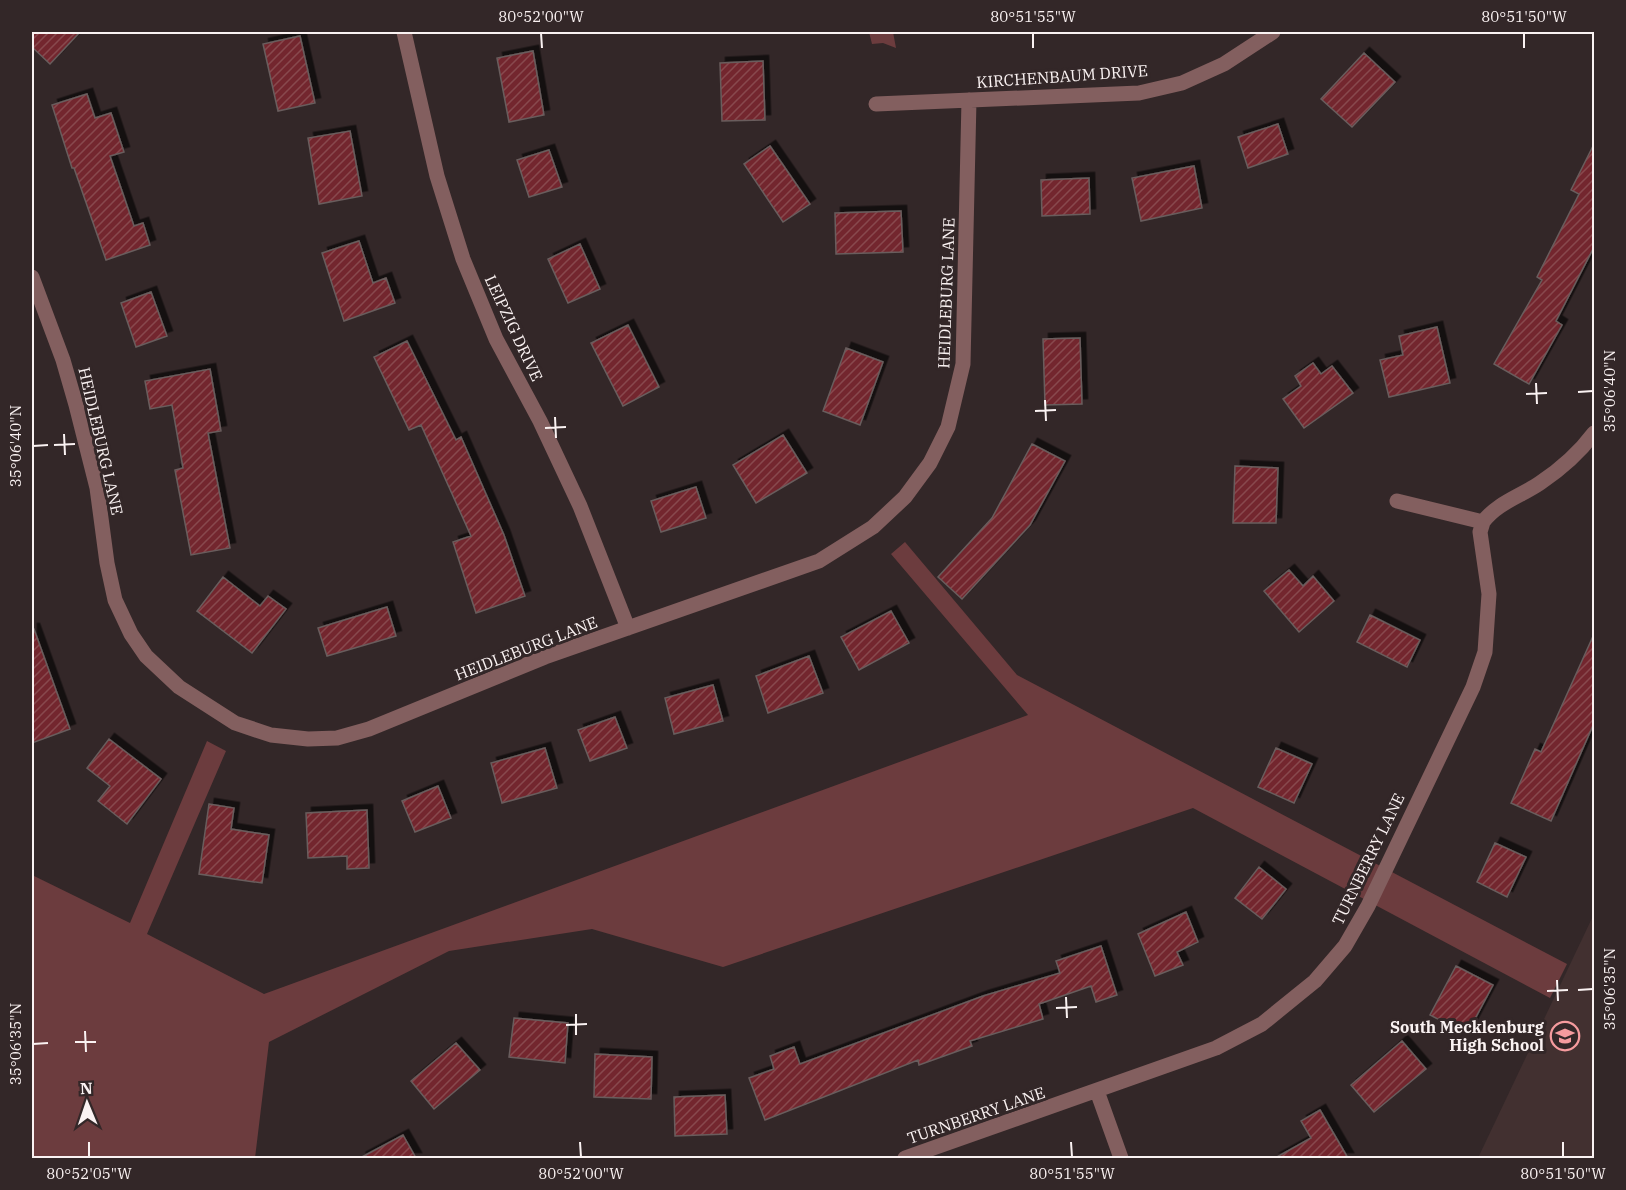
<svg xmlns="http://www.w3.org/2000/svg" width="1626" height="1190" font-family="'IBM Plex Serif',serif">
  <defs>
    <pattern id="building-hatch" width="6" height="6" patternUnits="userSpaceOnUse" patternTransform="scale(1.5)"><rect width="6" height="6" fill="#73282f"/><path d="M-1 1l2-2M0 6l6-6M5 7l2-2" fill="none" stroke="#88484e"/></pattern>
    <filter id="shadow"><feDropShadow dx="5.5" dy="-5.5" stdDeviation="0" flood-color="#0009"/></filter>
  </defs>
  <rect width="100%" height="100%" fill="#332728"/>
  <path fill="#423030" d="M 1594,914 L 1594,1158 L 1478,1158 Z"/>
  <path fill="#6c3c3e" d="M 869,32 L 893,32 L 896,48 L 883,43 L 872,44 Z
    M 905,542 L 1017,675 L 1567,964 L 1550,998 L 1193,808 L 723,967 L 592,929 L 449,951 L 269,1042 L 255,1158 L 32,1158 L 32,875 L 130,923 L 207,741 L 226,751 L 147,934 L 264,994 L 1028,715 L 891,554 Z"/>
  <path fill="url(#building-hatch)" stroke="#695d5d" stroke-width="1.5" filter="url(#shadow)" d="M 32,32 L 80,32 L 50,64 L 32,47 Z
    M 300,36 L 315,103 L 278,111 L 263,44 Z
    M 533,51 L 544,115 L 509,122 L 497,58 Z
    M 1364,53 L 1395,82 L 1352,127 L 1321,99 Z
    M 763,61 L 765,120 L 722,121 L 720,63 Z
    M 87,94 L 95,118 L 111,113 L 124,152 L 110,156 L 134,226 L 143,223 L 150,245 L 106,260 L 74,168 L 72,168 L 52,105 Z
    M 1278,124 L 1288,154 L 1248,168 L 1238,137 Z
    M 350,131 L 362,196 L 319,204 L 308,138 Z
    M 1594,144 L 1594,247 L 1556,321 L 1562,325 L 1529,384 L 1494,364 L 1542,280 L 1537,277 L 1579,194 L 1571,190 Z
    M 770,146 L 810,204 L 783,222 L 744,164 Z
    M 549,150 L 562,187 L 529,197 L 517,160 Z
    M 1194,166 L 1202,208 L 1141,221 L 1132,178 Z
    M 1089,178 L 1090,214 L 1042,216 L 1041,180 Z
    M 901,211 L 903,252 L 836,254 L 835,213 Z
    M 359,241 L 373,283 L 386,278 L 395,303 L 344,321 L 322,253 Z
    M 580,244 L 600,289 L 568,303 L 548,259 Z
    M 151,292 L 167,336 L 136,347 L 121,303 Z
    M 628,325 L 659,387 L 623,406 L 591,343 Z
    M 1437,327 L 1450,383 L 1389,397 L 1380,360 L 1403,355 L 1399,336 Z
    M 1080,338 L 1082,404 L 1045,405 L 1043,339 Z
    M 407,341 L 456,440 L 461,437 L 504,535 L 525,596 L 476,613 L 453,542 L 471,536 L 421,425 L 409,430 L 374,357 Z
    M 846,348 L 883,362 L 860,425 L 823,411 Z
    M 1313,363 L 1321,374 L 1332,366 L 1353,393 L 1304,428 L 1283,399 L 1301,386 L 1295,376 Z
    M 210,369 L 221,431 L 208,433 L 230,548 L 191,555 L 175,470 L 183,468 L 172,405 L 150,409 L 145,381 Z
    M 783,435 L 807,473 L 756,503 L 733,465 Z
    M 1032,444 L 1065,461 L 1030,525 L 962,599 L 938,577 L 992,518 Z
    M 1235,466 L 1278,468 L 1276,523 L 1233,523 Z
    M 696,487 L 706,518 L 661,532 L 651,501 Z
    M 1289,570 L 1303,586 L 1313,576 L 1334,601 L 1299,632 L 1264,591 Z
    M 223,577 L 260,606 L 268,596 L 286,609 L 252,653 L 197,611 Z
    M 387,607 L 396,636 L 327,656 L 318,628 Z
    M 891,611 L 909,643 L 859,670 L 841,637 Z
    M 1370,615 L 1420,640 L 1407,667 L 1357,642 Z
    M 32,629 L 34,629 L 70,729 L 32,743 Z
    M 1594,634 L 1594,723 L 1551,821 L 1511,803 L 1535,749 L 1541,752 Z
    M 809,656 L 823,693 L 768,713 L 756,676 Z
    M 713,685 L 723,721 L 674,734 L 665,698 Z
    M 615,717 L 627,748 L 590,761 L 578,730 Z
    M 109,739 L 161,779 L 127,824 L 98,801 L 110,786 L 87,768 Z
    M 545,748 L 557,788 L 502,803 L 491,763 Z
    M 1276,748 L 1312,764 L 1294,803 L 1258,787 Z
    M 438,786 L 451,818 L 415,832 L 402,801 Z
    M 209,804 L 234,808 L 231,829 L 269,835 L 262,883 L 199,874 Z
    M 367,810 L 369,868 L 347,869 L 347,856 L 308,858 L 306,813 Z
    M 1495,843 L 1526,857 L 1507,897 L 1477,882 Z
    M 1259,867 L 1286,889 L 1262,919 L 1235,898 Z
    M 1186,912 L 1198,942 L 1177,952 L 1183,965 L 1155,976 L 1138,934 Z
    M 1101,946 L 1117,995 L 1096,1002 L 1091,986 L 1039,1004 L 1043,1019 L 970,1041 L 972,1046 L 919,1065 L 918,1060 L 765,1120 L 749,1078 L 774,1069 L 770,1056 L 794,1047 L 800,1064 L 983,996 L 1060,973 L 1056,961 Z
    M 1456,966 L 1493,985 L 1467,1034 L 1430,1015 Z
    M 514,1018 L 568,1023 L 565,1063 L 509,1057 Z
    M 1402,1041 L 1426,1069 L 1374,1112 L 1351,1085 Z
    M 456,1043 L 480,1070 L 434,1109 L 411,1081 Z
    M 595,1054 L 652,1057 L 651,1099 L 594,1097 Z
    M 725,1095 L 727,1134 L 675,1136 L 674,1097 Z
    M 1320,1110 L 1348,1158 L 1275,1158 L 1311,1138 L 1301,1121 Z
    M 403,1135 L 416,1158 L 360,1158 Z"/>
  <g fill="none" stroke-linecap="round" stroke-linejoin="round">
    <path stroke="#835f5f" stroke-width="15" d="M 404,32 L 437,176 L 463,259 L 496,339 L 540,421 L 580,506 L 628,628
      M 876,104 L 1139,93 L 1182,83 L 1224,64 L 1273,32
      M 32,277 L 63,360 L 76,405 L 97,488 L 107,563 L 115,600 L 131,634 L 146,656 L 179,687 L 235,723 L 271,735 L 308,739 L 337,738 L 369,729 L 545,657 L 819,561 L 873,527 L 905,497 L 930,463 L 948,427 L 963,364 L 969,100
      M 1397,501 L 1483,522 C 1497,503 1521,496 1540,483 C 1561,469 1579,453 1594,433
      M 1097,1091 L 1121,1158
      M 905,1158 L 1216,1048 L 1262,1024 L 1315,981 L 1345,946 L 1368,906 L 1473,687 L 1485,652 L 1489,594 L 1480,532 L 1483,522"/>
  </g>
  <path fill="none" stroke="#faf2f2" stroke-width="2" d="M 541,33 L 542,48M 1033,33 L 1033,48M 1524,33 L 1524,48M 1536,383 L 1537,404M 1578,392 L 1593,391M 1526,394 L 1547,393M 1045,400 L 1046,421M 1035,411 L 1056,410M 555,417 L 556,438M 545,428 L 566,427M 64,434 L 65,455M 54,445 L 75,444M 33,446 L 48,445M 1557,980 L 1558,1001M 1578,990 L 1593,989M 1547,991 L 1568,990M 1066,997 L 1067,1018M 1056,1008 L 1077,1007M 576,1014 L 576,1035M 566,1025 L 587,1024M 85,1031 L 86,1052M 75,1042 L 96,1042M 33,1044 L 48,1043M 89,1142 L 89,1157M 580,1142 L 581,1157M 1071,1142 L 1072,1157M 1563,1142 L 1563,1157"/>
  <defs>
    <g id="school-ring" transform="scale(1.5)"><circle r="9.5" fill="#332728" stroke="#f59b9e" stroke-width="1.5"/><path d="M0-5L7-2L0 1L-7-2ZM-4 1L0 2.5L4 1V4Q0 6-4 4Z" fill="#f59b9e"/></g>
  </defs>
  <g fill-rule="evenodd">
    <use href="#school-ring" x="1565" y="1036"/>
  </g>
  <g text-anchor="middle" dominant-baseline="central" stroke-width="6" stroke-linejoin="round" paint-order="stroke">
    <g font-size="16" fill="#faf2f2" stroke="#332728">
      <text transform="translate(1062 76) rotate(-4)">KIRCHENBAUM DRIVE</text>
      <text transform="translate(946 293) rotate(-88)">HEIDLEBURG LANE</text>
      <text transform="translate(514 328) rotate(65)">LEIPZIG DRIVE</text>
      <text transform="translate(101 441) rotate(77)">HEIDLEBURG LANE</text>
      <text transform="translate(526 648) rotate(-21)">HEIDLEBURG LANE</text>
      <text transform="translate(1368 859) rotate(-64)">TURNBERRY LANE</text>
      <text transform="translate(976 1115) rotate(-19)">TURNBERRY LANE</text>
    </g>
    <g font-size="16" font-weight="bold" fill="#faf2f2" stroke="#332728" text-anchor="end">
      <text x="1544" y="1027">South Mecklenburg<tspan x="1544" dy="18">High School</tspan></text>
    </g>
  </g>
  <rect width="1626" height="1190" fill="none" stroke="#332728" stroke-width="66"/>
  <g transform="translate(87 1103) rotate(358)" stroke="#332728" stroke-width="4.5" paint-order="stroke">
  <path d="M0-4.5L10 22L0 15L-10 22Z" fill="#faf2f2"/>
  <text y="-9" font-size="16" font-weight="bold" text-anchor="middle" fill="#faf2f2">N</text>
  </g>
  <rect x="33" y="33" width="1560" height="1124" fill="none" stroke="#faf2f2" stroke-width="2"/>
  <g font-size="15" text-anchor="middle" fill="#faf2f2">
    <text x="541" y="22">80°52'00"W</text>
    <text x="1033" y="22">80°51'55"W</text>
    <text x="1524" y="22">80°51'50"W</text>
    <text transform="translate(1610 391) rotate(-90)" y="5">35°06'40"N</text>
    <text transform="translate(16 446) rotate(-90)" y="5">35°06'40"N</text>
    <text transform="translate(1610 989) rotate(-90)" y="5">35°06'35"N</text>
    <text transform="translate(16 1044) rotate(-90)" y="5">35°06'35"N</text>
    <text x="89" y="1179">80°52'05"W</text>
    <text x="581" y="1179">80°52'00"W</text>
    <text x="1072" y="1179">80°51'55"W</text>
    <text x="1563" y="1179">80°51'50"W</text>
  </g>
</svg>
